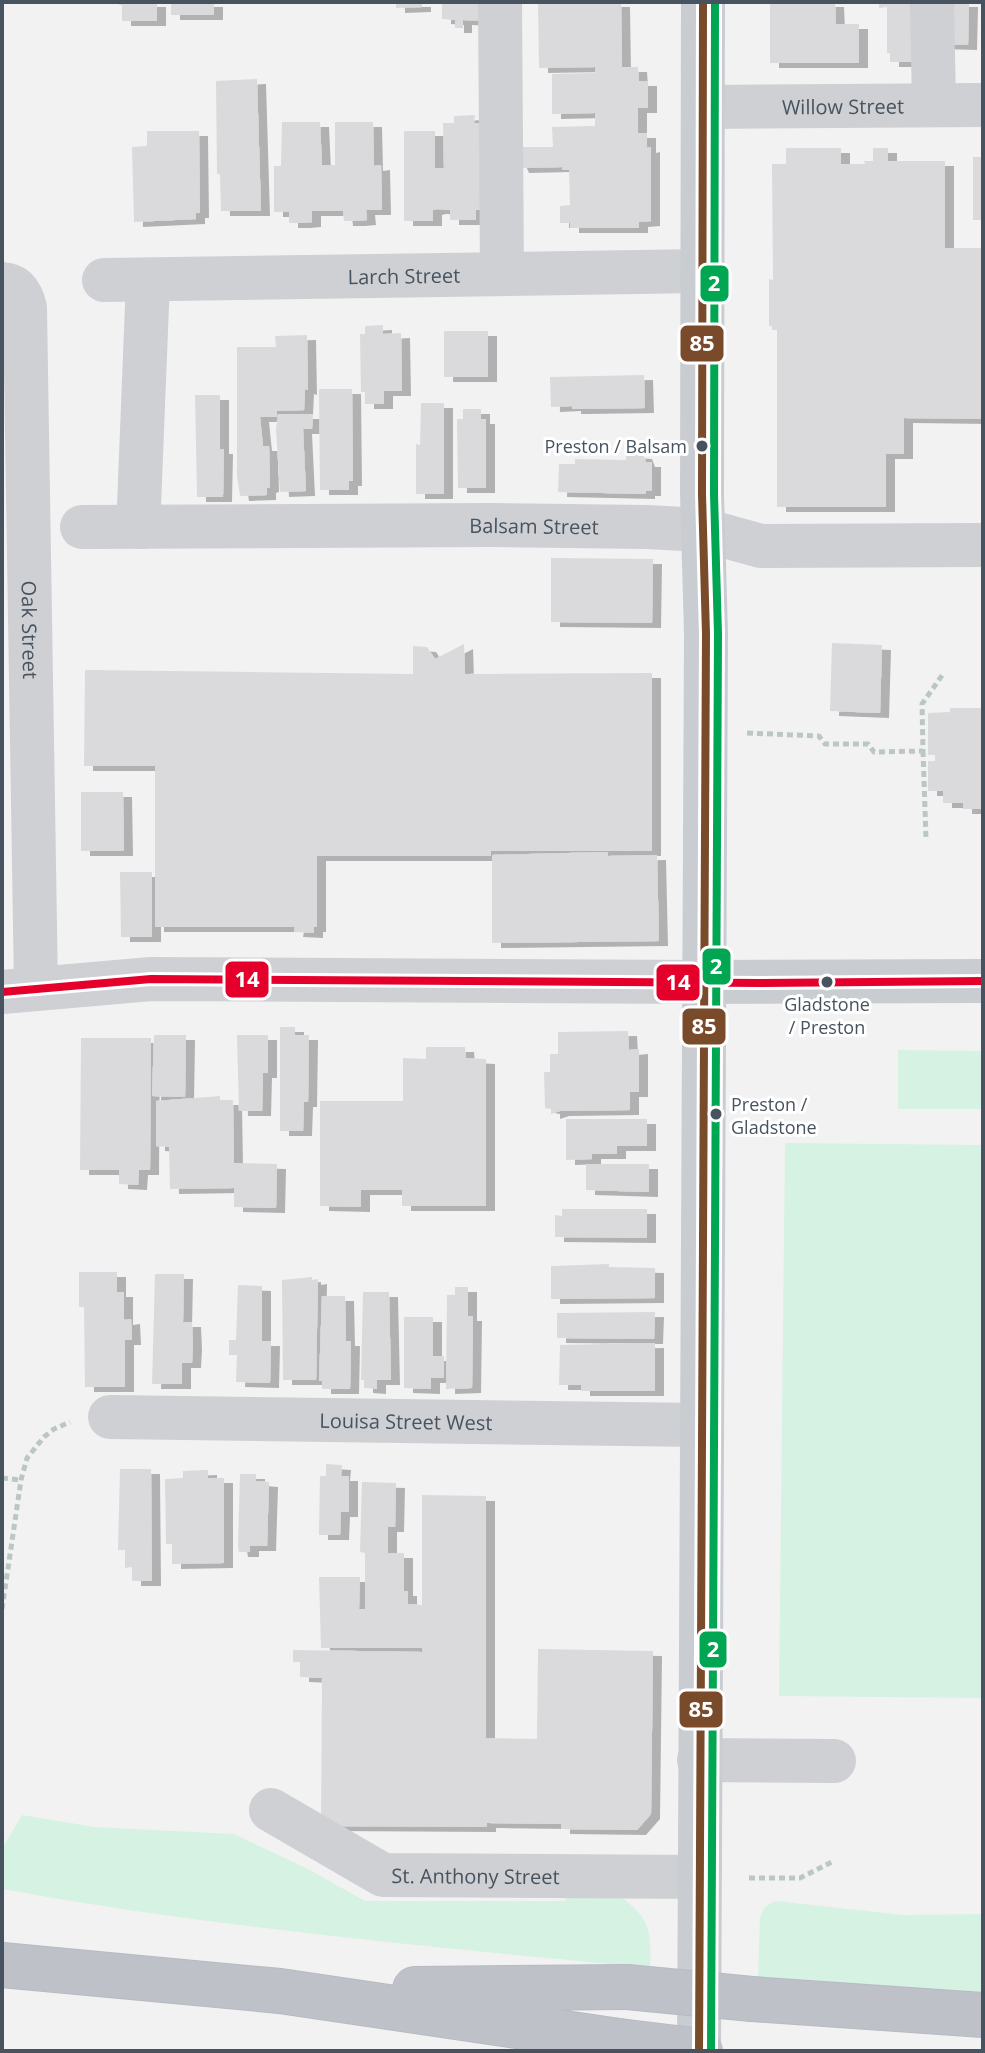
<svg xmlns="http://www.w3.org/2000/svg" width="985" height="2053" font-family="'Open Sans',sans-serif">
  <defs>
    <filter id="shadow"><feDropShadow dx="9" dy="5" stdDeviation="0" flood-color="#0004"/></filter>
  </defs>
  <rect width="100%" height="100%" fill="#f3f2f2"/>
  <path fill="#d6f2e3" d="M 898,1050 L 983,1051 L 983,1109 L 898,1109 Z
    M 785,1143 L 983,1145 L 983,1698 L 779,1696 Z
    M 22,1815 L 95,1827 L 234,1834 L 306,1868 L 365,1901 L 565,1901 L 571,1888 L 605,1885 C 643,1914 653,1917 650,1968 C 433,1947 216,1928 2,1889 L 2,1849 Z
    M 775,1901 L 904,1915 L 983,1914 L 983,1992 L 758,1977 L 760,1917 L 765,1907 Z"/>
  <path fill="#dadadc" filter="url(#shadow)" d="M 119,2 L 157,2 L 157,21 L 122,21 L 122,5 L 119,5 Z
    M 171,2 L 214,2 L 214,15 L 171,15 Z
    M 396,2 L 422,2 L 422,7 L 396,8 Z
    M 442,2 L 484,2 L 484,21 L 463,20 L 463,28 L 455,28 L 455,20 L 442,19 Z
    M 538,2 L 621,2 L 622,67 L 638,67 L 639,81 L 648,81 L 648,108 L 638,108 L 638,133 L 647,133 L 647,148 L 651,147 L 651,221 L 639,222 L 639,228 L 570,228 L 570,223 L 560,223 L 560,206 L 570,205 L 569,170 L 562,170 L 562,167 L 520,168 L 511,147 L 553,147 L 552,127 L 595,126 L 595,113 L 552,114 L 552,74 L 595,73 L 595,67 L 539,68 Z
    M 770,2 L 835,2 L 836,24 L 859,24 L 859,63 L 770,63 Z
    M 879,2 L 922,2 L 915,62 L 890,62 L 890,53 L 887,53 L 887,7 L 879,8 Z
    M 933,2 L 969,2 L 968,45 L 933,44 Z
    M 257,79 L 261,211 L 221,211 L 220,174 L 217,174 L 216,81 Z
    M 475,115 L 474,123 L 490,123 L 491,210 L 476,210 L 476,220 L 450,220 L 450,210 L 437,209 L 433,210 L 433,221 L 404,221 L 404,131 L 435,131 L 435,168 L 444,168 L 443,123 L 454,123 L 454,116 Z
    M 282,122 L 320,122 L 322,165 L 335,165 L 335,122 L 373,122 L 374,166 L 381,165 L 382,210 L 366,210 L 367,220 L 356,221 L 344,221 L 343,211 L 312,211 L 312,222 L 301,223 L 289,223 L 289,212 L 274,212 L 274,166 L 281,166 Z
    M 147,131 L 199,131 L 200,213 L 196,213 L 196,219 L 134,222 L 132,147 L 147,146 Z
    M 786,148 L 841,148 L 841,164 L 865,164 L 864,161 L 873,161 L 873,148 L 888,148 L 888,161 L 945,161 L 945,248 L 983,248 L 983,419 L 904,418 L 904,454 L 886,454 L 886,507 L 777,507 L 777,330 L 772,330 L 772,326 L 769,326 L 769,279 L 773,280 L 772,164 L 786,164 Z
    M 973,157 L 983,157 L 983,220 L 973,220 Z
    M 383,325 L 383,334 L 401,333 L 402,391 L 384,391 L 384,404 L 365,404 L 365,392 L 361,392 L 360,334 L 365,334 L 365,326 Z
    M 444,331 L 488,331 L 488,377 L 444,377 Z
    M 307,335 L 308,390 L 305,389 L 304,410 L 277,411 L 277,417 L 260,417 L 263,446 L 269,446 L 270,487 L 267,488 L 267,495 L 240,496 L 237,476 L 237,347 L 276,347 L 275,336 Z
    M 644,375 L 645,408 L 578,409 L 572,409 L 572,406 L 551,407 L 550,377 Z
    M 319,389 L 352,389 L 353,481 L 349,481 L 349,490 L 320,490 Z
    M 195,395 L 220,395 L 220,449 L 224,449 L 223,497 L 197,497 Z
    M 421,403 L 444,403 L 444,494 L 416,494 L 416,444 L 420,445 Z
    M 463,409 L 481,409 L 481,419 L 486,419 L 486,488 L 458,488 L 457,419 L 463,419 Z
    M 278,414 L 313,414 L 312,429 L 303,429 L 306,491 L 280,492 L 276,429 Z
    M 626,453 L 643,454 L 646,462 L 652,462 L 652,491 L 646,491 L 646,494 L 558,492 L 559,464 L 575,464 L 575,459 L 626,460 Z
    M 551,558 L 653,559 L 652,623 L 551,622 Z
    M 832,643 L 882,645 L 880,713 L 830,711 Z
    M 464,644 L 465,674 L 652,673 L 652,851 L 491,851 L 491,856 L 317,856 L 317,927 L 314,927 L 314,933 L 294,932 L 295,927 L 155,927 L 155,766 L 84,766 L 85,670 L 413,674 L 413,646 L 427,647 L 435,659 Z
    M 950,708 L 982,708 L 983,809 L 963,809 L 963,803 L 943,803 L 943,791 L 928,791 L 928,761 L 935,761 L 935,755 L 928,755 L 928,713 L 950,712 Z
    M 81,792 L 123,792 L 124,851 L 81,851 Z
    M 608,852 L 608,856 L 657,855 L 659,941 L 492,943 L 492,855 Z
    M 120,872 L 152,872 L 152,937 L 121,937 Z
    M 280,1027 L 295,1027 L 295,1035 L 309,1035 L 308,1102 L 304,1102 L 303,1131 L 280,1131 Z
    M 628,1031 L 629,1050 L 639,1049 L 639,1092 L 630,1092 L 630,1110 L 560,1111 L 551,1114 L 551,1109 L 545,1108 L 544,1072 L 550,1072 L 550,1054 L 558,1054 L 558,1032 Z
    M 154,1035 L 186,1035 L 185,1097 L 152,1096 Z
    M 237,1035 L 268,1035 L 268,1073 L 263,1073 L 262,1111 L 239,1111 Z
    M 81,1038 L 151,1038 L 150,1170 L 139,1170 L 138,1185 L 119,1184 L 119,1170 L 80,1170 Z
    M 426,1047 L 465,1047 L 466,1058 L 486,1059 L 486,1206 L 402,1206 L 402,1190 L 361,1190 L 361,1207 L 320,1206 L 320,1101 L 403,1101 L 403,1058 L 426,1059 Z
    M 220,1096 L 220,1100 L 233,1100 L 234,1163 L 277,1164 L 276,1208 L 234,1207 L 234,1188 L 170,1189 L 169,1147 L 156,1146 L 156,1101 Z
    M 566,1119 L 647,1119 L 647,1146 L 617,1146 L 617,1154 L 592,1154 L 592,1159 L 566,1160 Z
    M 586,1164 L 649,1164 L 649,1192 L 586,1190 Z
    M 562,1209 L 647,1209 L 647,1238 L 555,1237 L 555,1215 L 562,1216 Z
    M 609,1264 L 609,1267 L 655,1268 L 655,1298 L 551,1299 L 551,1266 Z
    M 79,1272 L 117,1272 L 117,1292 L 124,1292 L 124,1320 L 131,1319 L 132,1340 L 125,1340 L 125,1387 L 85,1387 L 84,1307 L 79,1307 Z
    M 155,1274 L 184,1274 L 183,1322 L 192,1322 L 193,1345 L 192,1363 L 182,1363 L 182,1384 L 152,1384 Z
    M 312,1277 L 312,1280 L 318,1279 L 316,1380 L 283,1380 L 282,1280 Z
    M 238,1285 L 262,1286 L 262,1341 L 271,1341 L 270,1383 L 236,1382 L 237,1355 L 229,1355 L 229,1340 L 236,1340 Z
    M 455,1287 L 468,1287 L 468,1316 L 473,1316 L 472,1388 L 446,1389 L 447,1295 L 455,1295 Z
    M 363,1292 L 389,1292 L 391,1380 L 377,1380 L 377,1389 L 364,1388 L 364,1380 L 361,1380 Z
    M 322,1296 L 345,1296 L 346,1341 L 351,1341 L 350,1389 L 322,1389 L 322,1381 L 319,1381 Z
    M 655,1312 L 654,1339 L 557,1338 L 557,1313 Z
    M 404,1317 L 433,1317 L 433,1356 L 444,1356 L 444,1378 L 431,1378 L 431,1389 L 404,1388 Z
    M 655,1343 L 655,1391 L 581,1391 L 581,1385 L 559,1385 L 560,1345 Z
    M 326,1464 L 342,1465 L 341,1476 L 349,1476 L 349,1512 L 341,1512 L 340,1535 L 319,1535 L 320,1476 L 326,1476 Z
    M 120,1469 L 151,1469 L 152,1581 L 132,1581 L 132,1567 L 125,1568 L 125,1550 L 118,1550 Z
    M 208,1470 L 208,1478 L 224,1478 L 224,1563 L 172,1564 L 172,1544 L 166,1544 L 165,1479 L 183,1478 L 183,1471 Z
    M 240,1474 L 256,1474 L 256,1481 L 269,1482 L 267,1546 L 250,1546 L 250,1552 L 239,1552 L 238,1546 Z
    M 362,1482 L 396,1483 L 395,1527 L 388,1527 L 388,1553 L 404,1553 L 404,1591 L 408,1591 L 408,1604 L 422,1605 L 422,1495 L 486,1496 L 486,1738 L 537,1739 L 538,1649 L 653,1651 L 651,1814 L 637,1830 L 561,1829 L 561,1824 L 487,1823 L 487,1827 L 321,1826 L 322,1678 L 300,1677 L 300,1662 L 293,1662 L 293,1650 L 423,1652 L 422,1648 L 321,1648 L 319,1577 L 360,1577 L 359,1609 L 365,1609 L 365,1553 L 360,1552 Z"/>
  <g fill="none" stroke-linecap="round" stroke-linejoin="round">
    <g stroke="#b6bbc2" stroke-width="46">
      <path id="highway" d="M 2,1965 L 280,1991 L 619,2041
        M 415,1989 L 627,1987
        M 752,1999 L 983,2015"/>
    </g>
    <path stroke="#bbc7c4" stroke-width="5" stroke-dasharray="6 4" stroke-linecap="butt" d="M 747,733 L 819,736 L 825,744 L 868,744 L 874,752 L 923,751 L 922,704 L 943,674
      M 923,751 L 926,839
      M 2,1478 L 21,1480
      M 2,1609 L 21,1480 L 27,1458 L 44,1437 L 54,1429 L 70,1422
      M 749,1878 L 800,1878 L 834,1861"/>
    <g stroke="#ced0d3" stroke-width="44">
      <path d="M 500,2 L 502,274"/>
      <path d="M 932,2 L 934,105"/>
      <path id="s1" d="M 703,107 L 983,105"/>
      <path id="s2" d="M 104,280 L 703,271"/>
      <path id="s3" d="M 2,284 C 17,285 22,295 25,308 L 36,988"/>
      <path id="s4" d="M 82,527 L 490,525 L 647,527 L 703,530 L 761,546 L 983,545"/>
      <path d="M 142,527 L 139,506 L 148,280"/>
      <path d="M 2,992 L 151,979 L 704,982"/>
      <path id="s5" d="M 110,1417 L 702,1425"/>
      <path d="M 699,1760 L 834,1761"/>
      <path id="s6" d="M 271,1810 L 383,1875 L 698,1877"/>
    </g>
    <path stroke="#c9cdd1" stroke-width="44" d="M 704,982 L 983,981
      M 699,2051 L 706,634 L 702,494 L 703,2"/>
    <use href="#highway" stroke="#bec2c8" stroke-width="44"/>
    <g stroke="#b6bbc2" stroke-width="46" stroke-linecap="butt">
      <path id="highway-bridge" d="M 627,1987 L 752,1999
        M 619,2041 L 701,2051"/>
    </g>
    <use href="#highway-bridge" stroke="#bec2c8" stroke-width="44"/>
    <g stroke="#fff" stroke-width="14">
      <path id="bus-1" d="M 699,2051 L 706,634 L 702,494 L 703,2"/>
    </g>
    <g stroke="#fff" stroke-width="14">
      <path id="bus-2" d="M 711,2051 L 718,634 L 714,494 L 715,2"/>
    </g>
    <g stroke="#fff" stroke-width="14">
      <path id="bus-3" d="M 2,992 L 151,979 L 761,983 L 983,981"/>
    </g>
    <use href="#bus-1" stroke="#7a4b2a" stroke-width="8"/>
    <use href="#bus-2" stroke="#00a651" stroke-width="8"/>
    <use href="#bus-3" stroke="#e4002b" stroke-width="8"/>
  </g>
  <g fill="#485360" stroke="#fff" stroke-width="3">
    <circle cx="702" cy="446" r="7"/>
    <circle cx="827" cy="982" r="7"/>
    <circle cx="716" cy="1114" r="7"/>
  </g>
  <g text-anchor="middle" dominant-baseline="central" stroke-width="6" stroke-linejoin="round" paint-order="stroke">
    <g font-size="18" fill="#485360" stroke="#fff" text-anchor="end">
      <text x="687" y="446">Preston / Balsam</text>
      <text x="827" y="1004" text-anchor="middle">Gladstone<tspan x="827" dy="23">/ Preston</tspan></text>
      <text x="731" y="1104" text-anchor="start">Preston /<tspan x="731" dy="23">Gladstone</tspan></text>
    </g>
    <g font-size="20" fill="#485360" stroke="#fff">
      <text stroke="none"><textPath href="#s1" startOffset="140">Willow Street</textPath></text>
      <text stroke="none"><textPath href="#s2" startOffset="300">Larch Street</textPath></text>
      <text stroke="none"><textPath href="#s4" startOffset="452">Balsam Street</textPath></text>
      <text stroke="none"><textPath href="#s3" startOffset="358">Oak Street</textPath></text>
      <text stroke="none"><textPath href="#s5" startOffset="296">Louisa Street West</textPath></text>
      <text stroke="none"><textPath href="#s6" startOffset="222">St. Anthony Street</textPath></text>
    </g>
  </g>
  <g stroke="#fff" stroke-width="3">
    <rect x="699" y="264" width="31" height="39" rx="8" fill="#00a651"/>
    <rect x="679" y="324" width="46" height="39" rx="8" fill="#7a4b2a"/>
    <rect x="701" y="947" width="31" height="39" rx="8" fill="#00a651"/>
    <rect x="224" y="960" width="46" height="39" rx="8" fill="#e4002b"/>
    <rect x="655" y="963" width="46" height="39" rx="8" fill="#e4002b"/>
    <rect x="681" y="1007" width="46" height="39" rx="8" fill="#7a4b2a"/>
    <rect x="698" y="1630" width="30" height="39" rx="8" fill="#00a651"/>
    <rect x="678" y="1690" width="46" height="39" rx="8" fill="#7a4b2a"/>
  </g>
  <g font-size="22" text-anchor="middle" font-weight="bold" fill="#fff">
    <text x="714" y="291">2</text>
    <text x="702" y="351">85</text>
    <text x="716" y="974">2</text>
    <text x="247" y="987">14</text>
    <text x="678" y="990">14</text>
    <text x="704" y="1034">85</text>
    <text x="713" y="1657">2</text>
    <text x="701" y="1717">85</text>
  </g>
  <rect width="985" height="2053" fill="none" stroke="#485360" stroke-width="8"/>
</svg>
